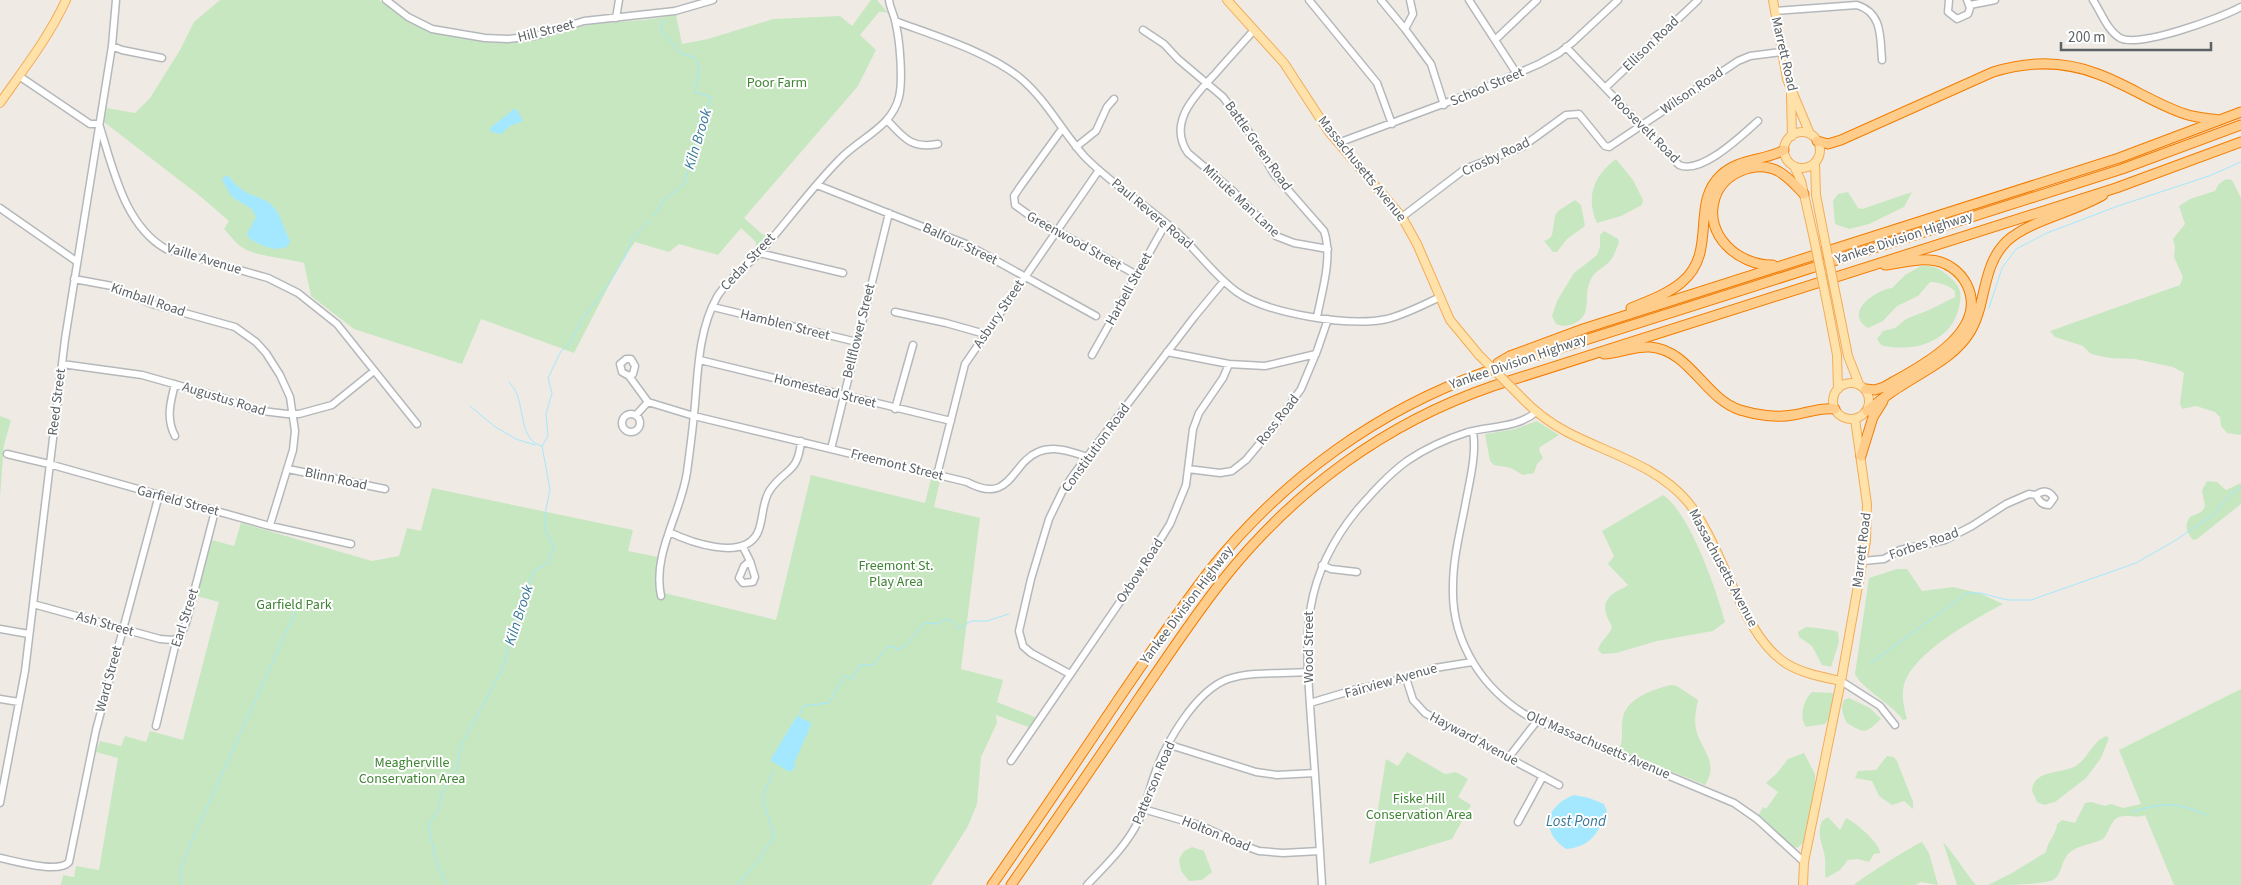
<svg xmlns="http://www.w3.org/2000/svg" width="2241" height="885" font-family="'Source Sans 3',sans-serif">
  <rect width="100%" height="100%" fill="#efebe4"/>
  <path fill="#c7e7c1" d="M 220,0 L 379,0 L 406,20 L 436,33 L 450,36 L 517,41 L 593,24 L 644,20 L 676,15 L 682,44 L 708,39 L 773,19 L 840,16 L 852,26 L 871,0 L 877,0 L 889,14 L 885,12 L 879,12 L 860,35 L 876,50 L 858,86 L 744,218 L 761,233 L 764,235 L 769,233 L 755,248 L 756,242 L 741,228 L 718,255 L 679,244 L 669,252 L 635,242 L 621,262 L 574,353 L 481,319 L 462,364 L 354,329 L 311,296 L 304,263 C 286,258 258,257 243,248 C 236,244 230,235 224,229 L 229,221 L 200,196 L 104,122 L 107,108 L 135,113 L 150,98 L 180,50 L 194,22 Z
    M 1616,159 L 1633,180 L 1643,200 L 1642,205 L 1621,216 L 1597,223 C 1585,197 1594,175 1616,159 Z
    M 2226,179 L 2232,180 L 2241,198 L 2241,435 L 2227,433 L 2221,426 L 2220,417 L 2215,412 L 2196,406 L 2182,409 L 2180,403 L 2184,373 L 2173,367 L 2135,359 L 2110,358 L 2091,354 L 2083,346 L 2055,337 L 2050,331 L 2180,285 L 2183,277 L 2174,257 L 2175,247 L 2173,239 L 2185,224 L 2179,206 L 2190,199 L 2215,191 L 2219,184 Z
    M 1848,192 L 1858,208 L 1862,209 L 1912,192 L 1904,207 L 1869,224 L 1849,229 L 1835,224 L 1833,201 L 1838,194 Z
    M 1575,200 L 1581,205 L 1585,226 L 1567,239 L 1557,252 L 1553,252 L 1544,241 L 1550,238 L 1552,235 L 1555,216 L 1558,211 Z
    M 1604,231 L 1618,239 L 1619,242 C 1616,249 1614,258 1608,263 C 1602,269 1595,271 1591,279 C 1582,296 1594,314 1575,323 C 1569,326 1563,327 1556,324 L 1552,316 L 1557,301 L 1574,273 L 1597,255 L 1600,247 L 1600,235 Z
    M 1921,266 C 1931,265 1939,268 1946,274 C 1961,285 1963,294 1958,311 C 1949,343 1911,353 1881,345 L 1877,339 L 1883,331 L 1895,328 L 1906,319 L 1929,310 L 1955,297 L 1955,291 C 1948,285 1938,282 1930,282 L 1918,296 L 1897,306 L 1883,321 L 1868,328 C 1843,313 1875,290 1892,288 L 1905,275 Z
    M 0,416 L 11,420 L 4,445 L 0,497 Z
    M 1537,421 L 1559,435 L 1540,447 L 1539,450 L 1543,458 L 1537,464 L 1534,473 L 1523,475 L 1511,468 L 1494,465 L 1490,461 L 1485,434 L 1515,429 Z
    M 811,475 L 925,503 L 931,479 L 940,481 L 934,507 L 980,518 L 961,669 L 1003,680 L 997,702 L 1037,718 L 1031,728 L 996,715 L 997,723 L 981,757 L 977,804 L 968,826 L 931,885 L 61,885 L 63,875 L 74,877 L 76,866 L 99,870 L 118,758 L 96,752 L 100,741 L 121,746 L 125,736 L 146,742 L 150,731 L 183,740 L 219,602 L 197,596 L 212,540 L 234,546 L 241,523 L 372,561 L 399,556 L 407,528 L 421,531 L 432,488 L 633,530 L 628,551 L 658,557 L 656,591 L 776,620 Z
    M 2207,481 L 2217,482 L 2226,490 L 2241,483 L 2241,504 L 2197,539 L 2193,540 C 2186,531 2184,526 2190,517 L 2201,512 L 2205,507 L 2202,490 Z
    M 1663,495 C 1690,513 1716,589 1725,622 L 1713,631 L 1657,641 L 1616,653 L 1602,654 L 1598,650 C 1600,641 1609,636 1612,627 C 1605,613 1599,602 1617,591 C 1621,589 1624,588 1628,585 L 1608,564 L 1614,556 L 1602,531 Z
    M 1897,569 L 1907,569 L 1922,591 L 1953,587 L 1979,593 L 2003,604 C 1975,619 1922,648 1907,677 C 1900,690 1903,705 1907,719 L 1903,720 C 1892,704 1862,689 1855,674 L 1869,578 Z
    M 1806,627 C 1811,627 1835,630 1838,632 L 1839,642 L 1831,667 L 1822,665 L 1812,646 L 1799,637 L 1798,632 Z
    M 1671,685 L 1677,686 L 1698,700 C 1696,710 1694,719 1696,729 C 1701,751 1720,762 1705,785 L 1616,749 L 1621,745 C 1623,736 1621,726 1623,717 C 1627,698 1654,689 1671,685 Z
    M 2241,689 L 2241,885 L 2174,885 L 2145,815 C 2137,819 2124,813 2117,818 C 2110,822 2109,833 2103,839 C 2092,845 2073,845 2066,857 C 2060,866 2062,874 2053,880 C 2040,885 2004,885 1988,885 L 2012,873 L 2046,852 C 2048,840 2056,835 2057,824 L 2062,820 L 2075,823 L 2085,803 L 2091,802 L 2105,806 L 2111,804 L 2123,808 L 2141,804 L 2119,750 Z
    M 1812,692 L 1833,693 L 1835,696 C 1834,706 1831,716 1825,724 L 1806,727 C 1799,718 1803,700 1812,692 Z
    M 1849,698 L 1870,708 L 1881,719 C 1867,731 1867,736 1847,723 C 1843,716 1840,708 1844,700 Z
    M 2106,736 L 2109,738 L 2101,758 L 2086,778 L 2055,802 L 2044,805 L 2037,802 L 2032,791 C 2033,769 2062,774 2076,766 C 2088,758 2093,741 2106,736 Z
    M 1407,752 L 1445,774 L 1456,772 L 1468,779 L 1458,797 L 1471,805 L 1452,839 L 1369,864 L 1386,759 L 1398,766 Z
    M 1804,753 L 1815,774 L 1815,795 L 1804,842 L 1797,848 L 1792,846 L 1758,816 L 1763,807 L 1766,809 L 1778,792 L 1766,783 L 1777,773 L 1788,759 Z
    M 1887,756 L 1894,757 L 1897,761 L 1913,802 L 1913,809 L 1904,801 L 1892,805 L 1879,796 L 1872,781 L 1855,778 L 1858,771 L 1876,770 Z
    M 1828,817 L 1840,830 L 1846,818 C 1854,821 1881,844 1880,853 L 1874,854 L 1869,862 L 1858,859 L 1848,860 L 1840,870 L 1826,878 C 1824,871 1826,865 1825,858 C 1823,844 1816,836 1822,821 Z
    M 1922,842 L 1929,853 L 1938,885 L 1921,882 L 1915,885 L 1854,885 C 1857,881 1915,844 1922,842 Z
    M 1943,842 C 1956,856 1964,871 1976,885 L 1957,885 Z
    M 1192,847 L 1204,851 L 1212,872 L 1202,880 L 1189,881 L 1181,871 L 1179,859 L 1184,851 Z"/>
  <path fill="#a4e8ff" d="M 514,109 L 517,110 L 523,121 L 510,126 L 501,134 L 491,132 L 490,128 Z
    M 226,175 C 232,179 234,184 240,188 C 253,199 268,196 278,213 C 283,222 285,232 290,241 L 288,246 C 277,253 259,245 249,238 L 247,234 L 256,217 L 252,209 L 232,197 L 222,180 Z
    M 797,716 L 810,722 L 811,725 L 795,761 L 795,768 L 790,772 L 771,761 L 772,757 Z
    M 1574,795 L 1589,798 L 1604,804 L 1607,811 C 1599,832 1591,847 1566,849 C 1540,831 1545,806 1574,795 Z"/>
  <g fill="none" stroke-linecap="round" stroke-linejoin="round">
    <path stroke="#a4e8ff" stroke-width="1" d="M 654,216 L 663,201 L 684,184 L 711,97 L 695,92 L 699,68 L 696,60 L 693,57 L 680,53 L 661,30 L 663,20
      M 1989,308 L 2002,268 L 2016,249 L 2047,233 L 2118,206 L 2209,176 L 2241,162
      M 509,382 C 511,385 514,388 516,392 C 524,408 520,442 542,446
      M 470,406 L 494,426 L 516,439 L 535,445
      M 1871,663 L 1967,593 L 1980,593 L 2008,600 L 2031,600 L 2136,563 L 2176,540 L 2214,514 L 2229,496 L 2241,487
      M 799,716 L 803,706 L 829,703 L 845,675 L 852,679 L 860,665 L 873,665 L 888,646 L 899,649 L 906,645 L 925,623 L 939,624 L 944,619 C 951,620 955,622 959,629 L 971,621 L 987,621 L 1009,614
      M 2131,812 C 2163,803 2175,801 2206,815
      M 181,885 L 180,871 L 189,847 L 297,608
      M 446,885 L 436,861 L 428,825 L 439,809 L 441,793 L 456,771 L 461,745 L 503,668 L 516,615 L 534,571 L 548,563 L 554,547 L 545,530 L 546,509 L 550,489 L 542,446 L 548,436 L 546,414 L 552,393 L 548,378 L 561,351 L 569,345 L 581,321 L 608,285 L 625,257 L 632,239 L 650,220
      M 737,885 L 759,860 L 774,836 L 764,804 L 764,793 L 774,770"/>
    <g stroke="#b5b8bb" stroke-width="9">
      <path id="minor" d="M 386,0 L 408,17 L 432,29 L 485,38 L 508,39 L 535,36 L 584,21 L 675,11 L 713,0
        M 1309,0 L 1377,83 L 1392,124
        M 1381,0 L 1405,29
        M 1410,0 L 1413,14 L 1405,29 L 1431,64 L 1444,105
        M 1469,0 L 1517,74
        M 1949,0 L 1948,12 L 1957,19 L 1968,14 L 1970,8 L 1967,0
        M 2093,0 C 2101,12 2107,30 2120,38 C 2139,48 2221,18 2241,7
        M 1970,5 L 1995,0
        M 1775,11 L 1857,5 C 1883,13 1880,38 1882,60
        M 616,18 L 619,0
        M 895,21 C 935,36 986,51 1019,77 C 1046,99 1061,130 1084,156 C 1110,183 1144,204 1172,228 C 1195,247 1212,274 1237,292 C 1268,314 1350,327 1387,319 C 1406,314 1423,305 1440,297
        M 1143,30 L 1164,44 L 1178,59 L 1223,97 L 1251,135 L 1274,174 L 1324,231 C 1333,257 1322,291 1317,317
        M 1254,30 C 1241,45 1228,59 1215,74 C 1195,95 1167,123 1188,153 L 1234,192 L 1276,236 L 1294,243 L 1328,249
        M 1495,40 L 1537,0
        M 112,46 L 122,50 L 162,58
        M 1566,47 L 1679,165 C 1701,175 1741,136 1758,121
        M 19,76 L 90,124 L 99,124 C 113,168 124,225 166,249 L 268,278 L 298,293 L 337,324 L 417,424
        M 1605,88 L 1698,0
        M 887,120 C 904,138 911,149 938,144
        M 1062,129 L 1020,187 L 1014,196 L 1015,205 L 1033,218 L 1137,275
        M 1338,143 L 1475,92 L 1539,64 L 1559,53 L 1573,42 L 1618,0
        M 1076,147 L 1096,131 L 1107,107 L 1114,99
        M 817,185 L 966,244 L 1096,316
        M 0,208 L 76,261
        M 1402,217 L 1465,169 L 1522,147 L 1566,115 L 1579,114 L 1605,146 L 1609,147 L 1738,61 L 1750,56 L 1781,52
        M 759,253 L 843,273
        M 74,279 L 112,286 L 152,304 L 235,327 L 256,342 L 266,353 L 280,375 L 290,397 L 295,431 L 293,450 L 270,525
        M 713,307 L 857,342
        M 895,312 L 946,323 L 985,334
        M 1167,352 L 1229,364 L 1265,366 L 1316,354
        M 1092,355 L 1166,223
        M 700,360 L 951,421
        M 62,364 L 142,375 L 220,397 L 254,410 L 287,414 L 299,414 L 332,405 L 374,371
        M 629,376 L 633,374 L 635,366 L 631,359 L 626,359 L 620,364 L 622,372 L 629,376 L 648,402 L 694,416 L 967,482 C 1011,506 1011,463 1038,452 C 1054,445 1072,452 1087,457
        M 175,384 C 170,403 166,419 175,436
        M 895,409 L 913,345
        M622 423a9 9 0 1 1 18 0a9 9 0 1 1-18 0Z
        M 636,415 L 648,402
        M 1473,431 C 1477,455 1469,483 1465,506 C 1460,532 1453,559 1453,586 C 1451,643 1484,692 1533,719 L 1734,803 L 1757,819 L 1804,862
        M 831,449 L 889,213
        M 7,454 L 49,464 L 266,525 L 351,544
        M 288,469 L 385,489
        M 1188,469 L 1220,473 L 1232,471 L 1246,460 L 1276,424 L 1301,389 L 1317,351 L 1328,319
        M 937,475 L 965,364 L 1099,170
        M 669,532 C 690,542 742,561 757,534 C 764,521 761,503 770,490 C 785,468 798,474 801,441
        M 743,547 L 750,561 L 744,566 L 739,578 L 743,583 L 753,582 L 755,577 L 750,561
        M 1863,561 L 1884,559 L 1900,550 L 1945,540 L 1972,526 L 2006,504 L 2029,494 L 2036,495 C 2039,501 2042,505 2049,505 L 2054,498 C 2049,490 2043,490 2036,495
        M 1322,565 L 1331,569 L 1357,572
        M 661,596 C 652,553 681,514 687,472 C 690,450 693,427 695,404 C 698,369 699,329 717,297 C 727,280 747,266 761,251 C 788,221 812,187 840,159 C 860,138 892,127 899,97 C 903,81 900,42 896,25 C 895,16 890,9 889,0
        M 33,604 L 160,639 L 173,640 L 177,638
        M 0,629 L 29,634
        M 1070,674 L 1031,653 L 1023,646 L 1019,631 L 1031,579 L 1049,519 L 1063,490 L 1074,474 L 1195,316 L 1224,281
        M 1406,678 L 1413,700 L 1425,713 L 1559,785
        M 1841,681 L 1880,706 L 1895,725
        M 0,699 L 19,702
        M 1310,703 L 1357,689 L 1381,685 L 1435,668 L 1472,662
        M 156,726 L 177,638 L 181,635 L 186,623 L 215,511
        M 1170,745 L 1256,772 L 1277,775 L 1315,773
        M 1509,757 L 1537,721
        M 1011,761 L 1137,577 L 1170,524 L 1186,485 L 1193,429 L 1199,413 L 1223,378 L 1229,364
        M 0,803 L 25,671 L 65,339 L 112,46 L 116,0
        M 1143,809 L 1202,826 L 1242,845 L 1259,851 L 1283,853 L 1320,851
        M 1518,822 L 1543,776
        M 0,858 C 15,861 59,874 69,862 L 96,730 L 159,495
        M 1087,885 C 1106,865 1127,845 1139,820 C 1146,806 1149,790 1154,776 C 1165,744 1195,691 1228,679 C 1252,671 1283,674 1308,672
        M 1322,885 C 1319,835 1316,784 1312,734 C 1306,643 1296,584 1358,509 C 1373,492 1388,475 1407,461 C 1426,448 1446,439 1468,432 C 1490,426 1518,428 1536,412"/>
    </g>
    <g stroke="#f3ac59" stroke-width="10">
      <path id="major" d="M 1227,0 L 1284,63 L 1329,132 L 1402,217 L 1417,244 L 1450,320 L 1479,355
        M 1773,0 L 1787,79 L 1810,134
        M 1791,95 L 1792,136
        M 0,103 C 23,70 49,37 66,0
        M1784 150a18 18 0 1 1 36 0a18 18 0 1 1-36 0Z
        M 1815,163 L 1816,195 L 1824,236
        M 1794,166 L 1801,181 L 1814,239
        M 1838,306 L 1848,356 L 1859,384
        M 1828,308 L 1837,355 L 1838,389
        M1833 401a18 18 0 1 1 36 0a18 18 0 1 1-36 0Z
        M 1519,395 C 1533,410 1548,422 1567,432 C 1607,453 1656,465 1687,501 C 1724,545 1740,635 1787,664 C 1804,674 1823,677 1841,681
        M 1803,885 L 1804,862 L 1841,681 L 1866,541 L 1867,504 L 1855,419"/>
    </g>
    <g stroke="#f37c00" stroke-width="11">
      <path id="highway" d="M 1817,141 L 1828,144 L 1841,140 L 1993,72 C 2028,61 2064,61 2098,74 C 2128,85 2155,104 2185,114 C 2196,118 2208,118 2219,120
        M 1773,265 C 1739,266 1703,235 1715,198 C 1723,173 1755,160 1778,171 C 1789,177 1796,186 1804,194
        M 1631,308 C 1648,301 1668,294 1682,282 C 1718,252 1690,203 1721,175 C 1739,158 1764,161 1784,150
        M 1604,354 C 1619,353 1635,346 1650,347 C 1690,350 1704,398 1740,410 C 1756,415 1777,418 1793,415 C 1808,413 1820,407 1835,409
        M 1498,363 L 1510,356 L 1583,329 L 2119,158 L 2241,112
        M 1866,389 L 1875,390 L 1884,387 C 1917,368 1990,333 1967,285 C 1960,271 1946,261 1930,260 C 1915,258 1900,264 1885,265
        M 1867,411 C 1878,402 1889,393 1901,386 C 1925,370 1954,358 1970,332 C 1987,304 1981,266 2007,241 C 2030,220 2075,212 2103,195
        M 1861,456 L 1873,417 L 1883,401
        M 992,885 C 1036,822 1079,758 1122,694 C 1152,651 1181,606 1214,565 C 1286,477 1378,410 1485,372 L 2122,169 L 2241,125
        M 1011,885 C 1054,823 1097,761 1139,698 C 1166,659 1192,619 1222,581 C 1293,491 1385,423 1493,386 L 2116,188 L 2241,142"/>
    </g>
    <use href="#minor" stroke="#fff" stroke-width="6"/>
    <use href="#major" stroke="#ffe2a9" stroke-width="8"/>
    <use href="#highway" stroke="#fecd8c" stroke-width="9"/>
    <g stroke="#f3ac59" stroke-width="10" stroke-linecap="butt">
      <path id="major-bridge" d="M 1824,236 L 1838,306
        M 1814,239 L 1828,308
        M 1479,355 L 1519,395"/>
    </g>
    <use href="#major-bridge" stroke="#ffe2a9" stroke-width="8"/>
  </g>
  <g text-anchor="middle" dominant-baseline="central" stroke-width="4" stroke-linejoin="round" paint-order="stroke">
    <g font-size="14" fill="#5c6265" stroke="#fff">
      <text transform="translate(546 31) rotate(-14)">Hill Street</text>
      <text transform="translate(1651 44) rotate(-44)">Ellison Road</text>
      <text transform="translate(1784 54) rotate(77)">Marrett Road</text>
      <text transform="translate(1487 87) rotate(-23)">School Street</text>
      <text transform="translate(1692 91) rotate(-34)">Wilson Road</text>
      <text transform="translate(1645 129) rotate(45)">Roosevelt Road</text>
      <text transform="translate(1258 146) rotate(55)">Battle Green Road</text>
      <text transform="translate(1496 157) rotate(-25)">Crosby Road</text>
      <text transform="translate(1362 169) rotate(51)">Massachusetts Avenue</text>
      <text transform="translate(1241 201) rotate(43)">Minute Man Lane</text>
      <text transform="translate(1152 214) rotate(40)">Paul Revere Road</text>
      <text transform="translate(1904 238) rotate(-18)">Yankee Division Highway</text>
      <text transform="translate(1074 241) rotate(29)">Greenwood Street</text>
      <text transform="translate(960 244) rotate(25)">Balfour Street</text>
      <text transform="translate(204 259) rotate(17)">Vaille Avenue</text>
      <text transform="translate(748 262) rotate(-47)">Cedar Street</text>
      <text transform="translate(1129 289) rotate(-61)">Harbell Street</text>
      <text transform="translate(148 300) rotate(19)">Kimball Road</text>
      <text transform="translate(999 314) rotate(-56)">Asbury Street</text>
      <text transform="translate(785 325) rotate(14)">Hamblen Street</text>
      <text transform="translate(859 331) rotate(-76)">Bellflower Street</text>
      <text transform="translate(1518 362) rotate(-19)">Yankee Division Highway</text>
      <text transform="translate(825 391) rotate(14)">Homestead Street</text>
      <text transform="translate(224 399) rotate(17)">Augustus Road</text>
      <text transform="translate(57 402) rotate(-83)">Reed Street</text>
      <text transform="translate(1278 420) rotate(-52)">Ross Road</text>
      <text transform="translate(1096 448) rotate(-54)">Constitution Road</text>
      <text transform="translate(897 465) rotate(14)">Freemont Street</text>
      <text transform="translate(336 479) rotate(12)">Blinn Road</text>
      <text transform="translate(178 501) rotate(15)">Garfield Street</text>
      <text transform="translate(1924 544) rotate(-19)">Forbes Road</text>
      <text transform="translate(1862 550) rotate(-83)">Marrett Road</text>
      <text transform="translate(1723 568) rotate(62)">Massachusetts Avenue</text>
      <text transform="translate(1140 571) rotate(-57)">Oxbow Road</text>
      <text transform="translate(1187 605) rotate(-53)">Yankee Division Highway</text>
      <text transform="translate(185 618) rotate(-72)">Earl Street</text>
      <text transform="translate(105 624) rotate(16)">Ash Street</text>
      <text transform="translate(1309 647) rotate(-90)">Wood Street</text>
      <text transform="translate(109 679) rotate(-75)">Ward Street</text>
      <text transform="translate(1391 681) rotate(-16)">Fairview Avenue</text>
      <text transform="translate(1474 739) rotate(28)">Hayward Avenue</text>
      <text transform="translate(1598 745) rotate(23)">Old Massachusetts Avenue</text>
      <text transform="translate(1154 783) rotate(-67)">Patterson Road</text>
      <text transform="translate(1216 834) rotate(22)">Holton Road</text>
    </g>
    <g font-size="14" fill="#3f8434" stroke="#fff">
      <text x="777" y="83">Poor Farm</text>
      <text x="896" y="566">Freemont St.<tspan x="896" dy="16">Play Area</tspan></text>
      <text x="294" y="605">Garfield Park</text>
      <text x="412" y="763">Meagherville<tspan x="412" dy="16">Conservation Area</tspan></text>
      <text x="1419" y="799">Fiske Hill<tspan x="1419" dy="16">Conservation Area</tspan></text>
    </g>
    <g font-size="15" font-style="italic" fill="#387898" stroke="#fff">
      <text transform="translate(698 139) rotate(-73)">Kiln Brook</text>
      <text transform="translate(519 615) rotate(-72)">Kiln Brook</text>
      <text x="1576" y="821">Lost Pond</text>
    </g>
  </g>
  <path d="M2061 42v8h150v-8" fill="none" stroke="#5c6265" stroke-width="2.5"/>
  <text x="2068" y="42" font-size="15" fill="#5c6265" stroke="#ffffff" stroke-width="4" paint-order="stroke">200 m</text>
</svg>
